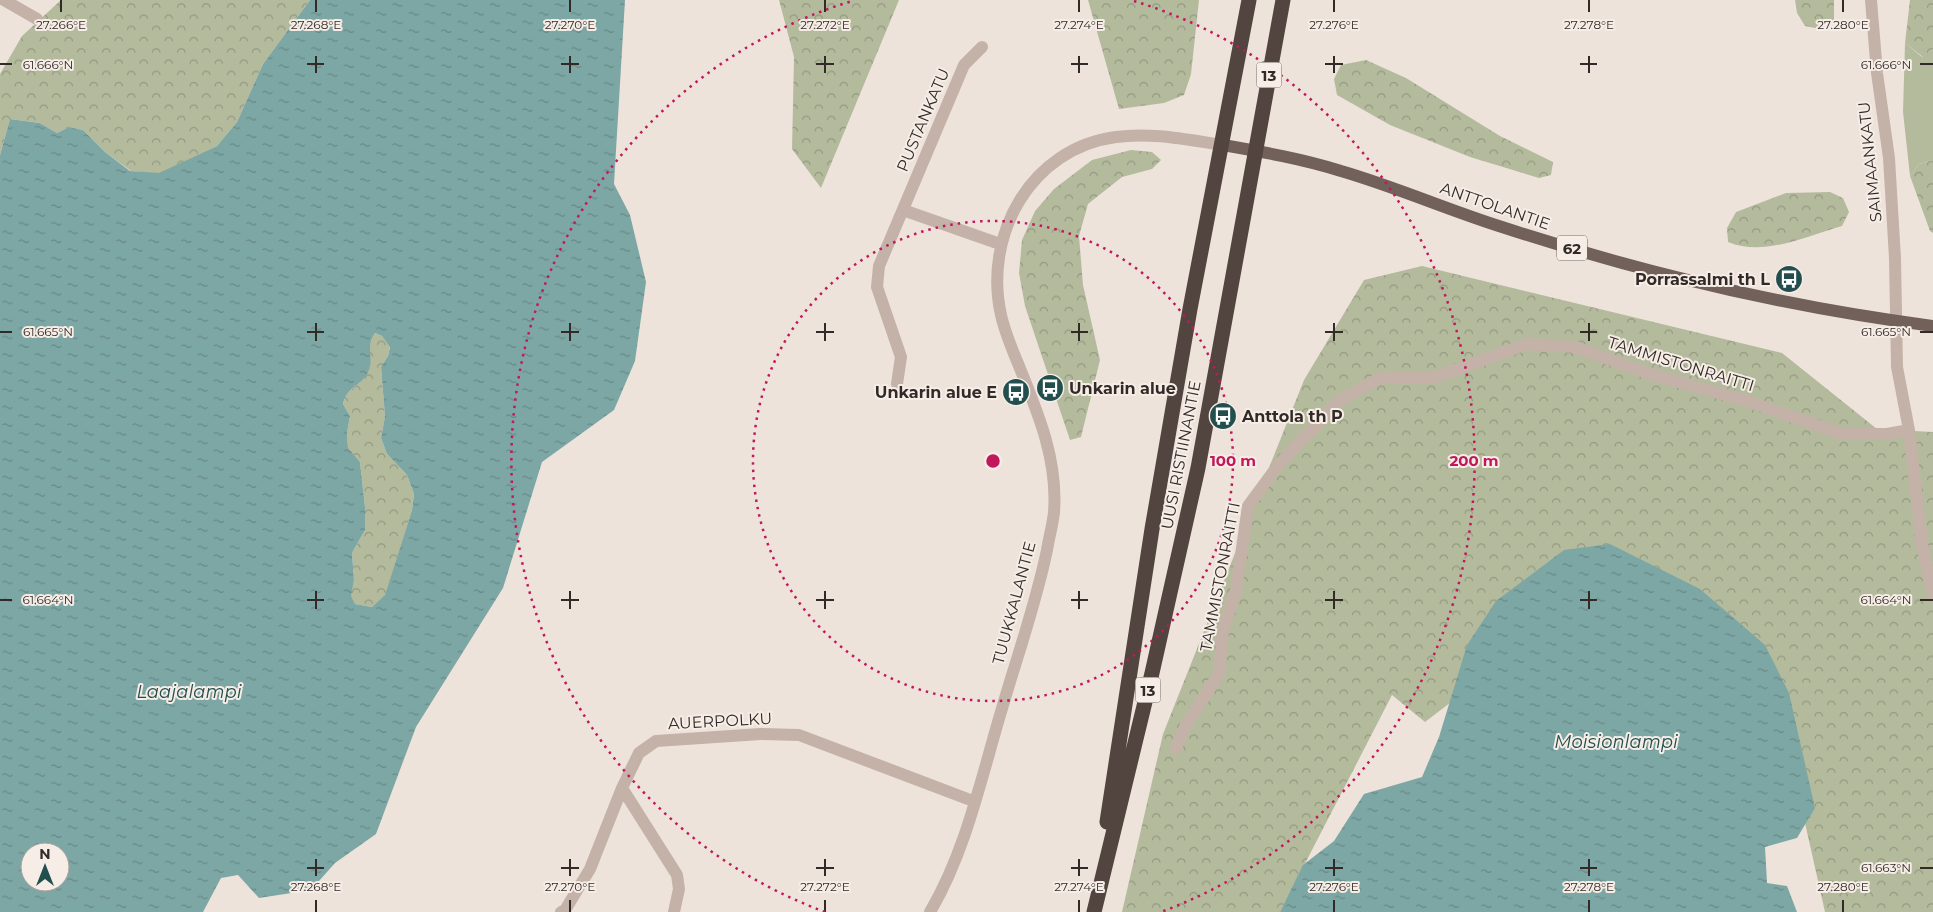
<svg xmlns="http://www.w3.org/2000/svg" width="1933" height="912" font-family="Montserrat,sans-serif">
  <defs>
    <pattern id="forest-crowns" width="20" height="18" patternUnits="userSpaceOnUse" patternTransform="scale(1.25)"><rect width="20" height="18" fill="#b4bb9d"/><path d="M2 6a3 3 0 1 1 6 0M12 15a3 3 0 1 1 6 0" fill="none" stroke="#939880"/></pattern>
    <pattern id="water-ripples" width="26" height="14" patternUnits="userSpaceOnUse" patternTransform="scale(1.25)"><rect width="26" height="14" fill="#7da7a5"/><path d="M2 4q2-2 4 0t4 0M15 11q2-2 4 0t4 0" fill="none" stroke="#678886"/></pattern>
  </defs>
  <rect width="100%" height="100%" fill="#eee3db"/>
  <path fill="#b4bb9d" d="M 1905,43 L 1922,57 L 1933,49 L 1933,160 L 1919,164 L 1910,176 L 1903,112 Z"/>
  <path fill="url(#forest-crowns)" d="M 61,0 L 310,0 L 263,64 L 237,122 L 217,146 L 159,174 L 131,171 L 105,152 L 83,130 L 69,127 L 57,133 L 40,123 L 10,119 L 0,155 L 0,74 L 22,36 Z
    M 779,0 L 899,0 L 821,188 L 792,149 L 794,57 Z
    M 1088,0 L 1199,0 L 1191,74 L 1184,95 L 1164,103 L 1119,109 Z
    M 1795,0 L 1834,0 L 1834,22 L 1815,28 L 1805,26 L 1797,13 Z
    M 1910,0 L 1933,0 L 1933,49 L 1923,57 L 1905,43 Z
    M 1366,60 L 1406,78 L 1500,136 L 1553,162 L 1551,175 L 1539,178 L 1470,157 L 1390,125 L 1337,95 L 1334,79 L 1341,65 Z
    M 1131,150 L 1152,152 L 1161,160 L 1152,169 L 1122,177 L 1088,204 L 1079,236 L 1083,285 L 1100,360 L 1081,437 L 1070,440 L 1025,306 L 1019,273 L 1022,240 L 1035,211 L 1054,189 L 1092,160 Z
    M 1933,160 L 1933,233 L 1930,231 L 1910,176 L 1919,164 Z
    M 1830,192 L 1843,198 L 1849,212 L 1842,226 C 1807,236 1764,257 1728,242 L 1727,228 L 1736,212 L 1786,193 Z
    M 1422,266 L 1782,353 L 1877,429 L 1933,432 L 1933,912 L 1825,912 L 1765,645 L 1459,696 L 1425,722 L 1392,695 L 1280,912 L 1122,912 L 1163,734 L 1304,380 L 1364,280 Z
    M 375,333 L 382,336 L 390,346 L 388,356 L 381,367 L 385,416 L 381,438 L 387,454 L 407,475 L 414,494 L 412,510 L 385,596 L 372,607 L 355,604 L 350,596 L 354,580 L 352,553 L 365,530 L 365,507 L 360,462 L 348,449 L 347,433 L 350,416 L 343,404 C 347,387 361,386 367,372 C 375,355 364,351 375,333 Z"/>
  <path fill="url(#water-ripples)" fill-rule="evenodd" d="M 310,0 L 625,0 L 614,184 L 630,215 L 646,282 L 635,361 L 614,410 L 542,462 L 503,588 L 416,727 L 376,834 L 335,863 L 311,890 L 259,898 L 238,875 L 221,878 L 203,912 L 0,912 L 0,155 L 10,119 L 40,123 L 57,133 L 69,127 L 83,130 L 105,152 L 130,171 L 159,173 L 217,146 L 237,122 L 263,64 ZM 375,333 L 382,336 L 390,347 L 388,356 L 381,367 L 385,416 L 381,438 L 387,454 L 407,475 L 414,494 L 412,510 L 385,595 L 372,607 L 355,604 L 351,596 L 354,580 L 352,553 L 365,530 L 365,507 L 360,462 L 348,448 L 347,433 L 350,416 L 343,404 C 347,387 359,387 367,374 C 376,358 364,350 375,333 ZM 30,852 L 60,852 L 60,882 L 30,882 Z
    M 1610,544 L 1700,589 L 1765,645 L 1789,693 L 1815,808 L 1797,838 L 1765,847 L 1767,883 L 1787,886 L 1797,912 L 1280,912 L 1303,865 L 1334,841 L 1364,794 L 1422,777 L 1439,737 L 1467,645 L 1496,601 L 1564,550 Z"/>
  <g fill="none" stroke-linecap="round" stroke-linejoin="round">
    <path stroke="#c4b2a8" stroke-width="12" d="M 4,0 L 37,19
      M 1871,0 L 1877,73 L 1889,158 L 1895,258 L 1897,367 L 1909,430 L 1922,544 L 1933,595
      M 903,210 L 1000,244
      M 897,384 L 901,357 L 877,287 L 879,266 L 964,65 L 982,47
      M 1176,748 L 1185,727 L 1219,674 L 1223,630 L 1236,590 L 1248,506 L 1279,464 L 1339,401 L 1382,377 L 1433,378 L 1527,344 L 1575,347 L 1653,375 L 1744,400 L 1842,434 L 1887,434 L 1909,430
      M 622,788 L 677,875 L 679,889 L 674,912
      M 561,912 L 565,910 L 590,869 L 622,788 L 639,753 L 656,741 L 761,734 L 799,735 L 973,801
      M 930,912 C 967,849 982,774 1003,705 C 1018,654 1036,603 1047,550 C 1049,537 1053,524 1054,512 C 1058,460 1038,413 1019,366 C 1012,349 1005,333 1001,315 C 983,235 1031,148 1116,137 C 1151,132 1188,140 1223,145"/>
    <path stroke="#72605a" stroke-width="12" d="M 1223,145 C 1263,152 1303,159 1341,171 C 1396,187 1448,210 1502,227 C 1643,273 1786,307 1933,326"/>
    <path stroke="#52443f" stroke-width="15" d="M 1107,822 L 1152,529 L 1190,309 L 1249,0
      M 1094,912 L 1152,673 L 1198,468 L 1283,0"/>
  </g>
  <path fill="none" stroke="#322a27" stroke-width="2" d="M 61,0 L 61,12M 316,0 L 316,12M 570,0 L 570,12M 825,0 L 825,12M 1079,0 L 1079,12M 1334,0 L 1334,12M 1589,0 L 1589,12M 1843,0 L 1843,12M 316,56 L 316,73M 570,56 L 570,73M 825,56 L 825,73M 1079,56 L 1079,73M 1334,56 L 1334,73M 1589,56 L 1589,73M 0,64 L 12,64M 307,64 L 324,64M 561,64 L 579,64M 816,64 L 834,64M 1071,64 L 1088,64M 1325,64 L 1343,64M 1580,64 L 1597,64M 1920,64 L 1933,64M 316,323 L 316,341M 570,323 L 570,341M 825,323 L 825,341M 1079,323 L 1079,341M 1334,323 L 1334,341M 1589,323 L 1589,341M 0,332 L 12,332M 307,332 L 324,332M 561,332 L 579,332M 816,332 L 834,332M 1071,332 L 1088,332M 1325,332 L 1343,332M 1580,332 L 1597,332M 1920,332 L 1933,332M 316,591 L 316,609M 570,591 L 570,609M 825,591 L 825,609M 1079,591 L 1079,609M 1334,591 L 1334,609M 1589,591 L 1589,609M 0,600 L 12,600M 307,600 L 324,600M 561,600 L 579,600M 816,600 L 834,600M 1071,600 L 1088,600M 1325,600 L 1343,600M 1580,600 L 1597,600M 1920,600 L 1933,600M 316,859 L 316,876M 570,859 L 570,876M 825,859 L 825,876M 1079,859 L 1079,876M 1334,859 L 1334,876M 1589,859 L 1589,876M 307,868 L 324,868M 561,868 L 579,868M 816,868 L 834,868M 1071,868 L 1088,868M 1325,868 L 1343,868M 1580,868 L 1597,868M 1920,868 L 1933,868M 316,900 L 316,912M 570,900 L 570,912M 825,900 L 825,912M 1079,900 L 1079,912M 1334,900 L 1334,912M 1589,900 L 1589,912M 1843,900 L 1843,912"/>
  <g fill="none" stroke="#c2185b" stroke-width="2.5" stroke-dasharray="2.5 5">
    <circle cx="993" cy="461" r="240"/>
    <path d="M825 912A481 481 0 0 1 852 1M1134 1A481 481 0 0 1 1161 912"/>
  </g>
  <defs>
    <g id="bus-disc" transform="scale(1.4375)"><circle r="9.5" fill="#224e4d" stroke="#f6ede6"/><path d="M-5-6H5V4H4V6H2V4H-2V6H-4V4H-5ZM-3.5-4V0h7V-4ZM-3.5 1.2v1.5H-2V1.2ZM2 1.2v1.5H3.5V1.2Z" fill="#fff"/></g>
  </defs>
  <g fill-rule="evenodd">
    <use href="#bus-disc" x="1789" y="279"/>
    <use href="#bus-disc" x="1050" y="388"/>
    <use href="#bus-disc" x="1016" y="392"/>
    <use href="#bus-disc" x="1223" y="416"/>
  </g>
  <g text-anchor="middle" dominant-baseline="central" stroke-width="4" stroke-linejoin="round" paint-order="stroke">
    <g fill="#f6ede6" stroke="#6d6460" stroke-width="1">
      <rect x="1256.5" y="62.5" width="25" height="25" rx="4"/>
      <rect x="1557" y="235.5" width="30" height="25" rx="4"/>
      <rect x="1135.5" y="677.5" width="25" height="25" rx="4"/>
    </g>
    <g font-size="15" font-weight="bold" fill="#322a27">
      <text x="1269" y="75">13</text>
      <text x="1572" y="248">62</text>
      <text x="1148" y="690">13</text>
    </g>
    <g font-size="16" fill="#322a27" stroke="#f6ede6">
      <text transform="translate(923 120) rotate(-67)">PUSTANKATU</text>
      <text transform="translate(1870 162) rotate(-96)">SAIMAANKATU</text>
      <text transform="translate(1495 206) rotate(19)">ANTTOLANTIE</text>
      <text transform="translate(1681 364) rotate(17)">TAMMISTONRAITTI</text>
      <text transform="translate(1181 455) rotate(-79)">UUSI RISTIINANTIE</text>
      <text transform="translate(1220 577) rotate(-79)">TAMMISTONRAITTI</text>
      <text transform="translate(1014 603) rotate(-75)">TUUKKALANTIE</text>
      <text transform="translate(720 721) rotate(-3)">AUERPOLKU</text>
    </g>
    <g font-size="16" font-weight="bold" fill="#322a27" stroke="#f6ede6" text-anchor="end">
      <text x="1770" y="279">Porrassalmi th L</text>
      <text x="1069" y="388" text-anchor="start">Unkarin alue</text>
      <text x="997" y="392">Unkarin alue E</text>
      <text x="1242" y="416" text-anchor="start">Anttola th P</text>
    </g>
    <g font-size="18" font-style="italic" fill="#224e4d" stroke="#f6ede6">
      <text x="189" y="692">Laajalampi</text>
      <text x="1616" y="742">Moisionlampi</text>
    </g>
  </g>
  <g font-size="12" text-anchor="middle" fill="#322a27" stroke="#f6ede6" stroke-width="4" stroke-linejoin="round" paint-order="stroke">
    <text x="61" y="29">27.266°E</text>
    <text x="316" y="29">27.268°E</text>
    <text x="570" y="29">27.270°E</text>
    <text x="825" y="29">27.272°E</text>
    <text x="1079" y="29">27.274°E</text>
    <text x="1334" y="29">27.276°E</text>
    <text x="1589" y="29">27.278°E</text>
    <text x="1843" y="29">27.280°E</text>
    <text x="48" y="69">61.666°N</text>
    <text x="1886" y="69">61.666°N</text>
    <text x="48" y="336">61.665°N</text>
    <text x="1886" y="336">61.665°N</text>
    <text x="48" y="604">61.664°N</text>
    <text x="1886" y="604">61.664°N</text>
    <text x="1886" y="872">61.663°N</text>
    <text x="316" y="891">27.268°E</text>
    <text x="570" y="891">27.270°E</text>
    <text x="825" y="891">27.272°E</text>
    <text x="1079" y="891">27.274°E</text>
    <text x="1334" y="891">27.276°E</text>
    <text x="1589" y="891">27.278°E</text>
    <text x="1843" y="891">27.280°E</text>
  </g>
  <circle cx="993" cy="461" r="8" fill="#c2185b" stroke="#f6ede6" stroke-width="2.5"/>
  <g font-size="15" text-anchor="middle" font-weight="bold" fill="#c2185b" stroke="#f6ede6" stroke-width="4" stroke-linejoin="round" paint-order="stroke">
    <text x="1233" y="466">100 m</text>
    <text x="1474" y="466">200 m</text>
  </g>
  <g transform="translate(45 867)"><circle r="24" fill="#f6ede6" stroke="#a89f9a"/>
  <path d="M0-4L9 19L0 12L-9 19Z" fill="#224e4d"/>
  <text y="-8" font-size="14" font-weight="bold" text-anchor="middle" fill="#322a27">N</text>
  </g>
</svg>
